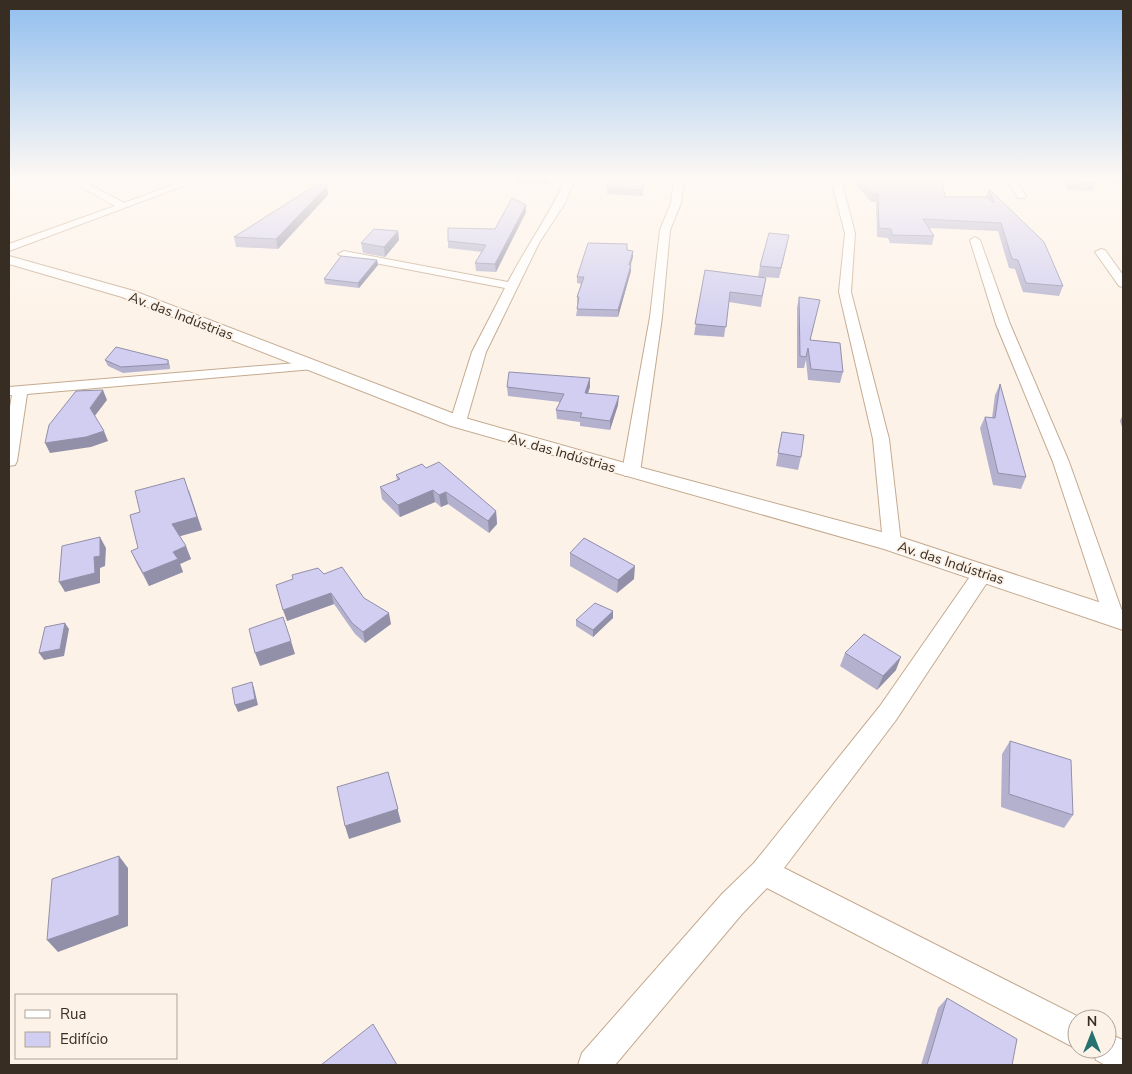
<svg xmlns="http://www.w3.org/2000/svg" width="1132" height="1074" font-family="'Nunito Sans',sans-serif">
  <rect width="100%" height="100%" fill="#fdf2e7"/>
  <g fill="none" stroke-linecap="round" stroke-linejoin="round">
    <g stroke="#c4aa90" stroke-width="2">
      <path id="minor" d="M 69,180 L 81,180 L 124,203 L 185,180 L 199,180 L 9,251 L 9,244 L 115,206 Z
        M 565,180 L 574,180 L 565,203 L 539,243 L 486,352 L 466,422 L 464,425 L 452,425 L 450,422 L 472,352 L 505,288 L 344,257 L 338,254 L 344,251 L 508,282 C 526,247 549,216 565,180 Z
        M 674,180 L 684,180 L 681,203 L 670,230 L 662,317 L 640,472 L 637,476 L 625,476 L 622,472 L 650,317 L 660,230 L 671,203 Z
        M 831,180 L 841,180 L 855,233 L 851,292 L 889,439 L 901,543 L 899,547 L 892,549 L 885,547 L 883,543 L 873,439 L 839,292 L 845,233 Z
        M 1007,180 L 1016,180 L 1026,196 L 1024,198 L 1018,198 Z
        M 975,237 L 980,240 L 1010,324 L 1069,462 L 1123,614 L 1121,622 L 1114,625 L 1107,622 L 1104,617 L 1053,462 L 996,324 L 970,240 Z
        M 1101,249 L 1105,250 L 1123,275 L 1123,287 L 1119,286 L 1095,252 Z
        M 308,362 L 315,366 L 313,369 L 27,394 L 17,461 L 15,465 L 9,466 L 9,413 L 12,395 L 9,395 L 9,387 Z
        M 983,566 L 990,568 L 993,573 L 990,578 L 896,720 L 784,868 L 1083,1019 L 1077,1019 L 1077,1049 L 767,888 L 742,914 L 615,1065 L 578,1065 L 582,1053 L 722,894 L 754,863 L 880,706 L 976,568 Z
        M 1107,1033 L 1123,1040 L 1123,1065 L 1105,1065 L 1096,1060 L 1091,1049 L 1107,1049 Z"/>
    </g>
    <g stroke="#c4aa90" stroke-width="2">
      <path id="tertiary" d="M 9,256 L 134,291 L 465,418 L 639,467 L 900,537 L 1123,610 L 1123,630 L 884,549 L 451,426 L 122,297 L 9,264 Z"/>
    </g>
    <use href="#minor" fill="#fff" fill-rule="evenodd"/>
    <use href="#tertiary" fill="#fff" fill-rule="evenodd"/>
  </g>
  <path fill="#b4b1cf" d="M 516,180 L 554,180 L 549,181 L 548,185 L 516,185 Z
    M 644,180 L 643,196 L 607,194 L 607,188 Z
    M 854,180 L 942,180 L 945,197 L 986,197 L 989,189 L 1063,286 L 1059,296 L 1023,292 L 1015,269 L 1009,268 L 998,231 L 929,228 L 934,236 L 932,245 L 890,243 L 888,238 L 877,237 L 876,202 L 871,202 L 854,182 Z
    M 1064,180 L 1123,180 L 1123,184 L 1094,181 L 1095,184 L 1092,191 L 1068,189 Z
    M 327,186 L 328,195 L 278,249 L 236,247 L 234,237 Z
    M 526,205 L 526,212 L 496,272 L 476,271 L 475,263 L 482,252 L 448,248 L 448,241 L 495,229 Z
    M 398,231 L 399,240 L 385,257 L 363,253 L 361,243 Z
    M 789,235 L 779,278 L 761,277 L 766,278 L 761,307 L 729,302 L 724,337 L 694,335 L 705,270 L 758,277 L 760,266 Z
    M 627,250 L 633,251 L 633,257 L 630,265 L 631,271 L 618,317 L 576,316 L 578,304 L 577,304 L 577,297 L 581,284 L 577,283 L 577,277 Z
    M 377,260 L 378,265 L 359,288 L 325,284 L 324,279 Z
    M 799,297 L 811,340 L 843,372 L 840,383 L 808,380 L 806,360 L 804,368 L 797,368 L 797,308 Z
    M 105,360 L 168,360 L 170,366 L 170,369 L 123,373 L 108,366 Z
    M 590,378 L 590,387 L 588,393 L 618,405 L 610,430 L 580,426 L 580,422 L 557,419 L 556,410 L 560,402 L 508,396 L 507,387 Z
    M 1000,384 L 1026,477 L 1021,489 L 993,485 L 980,428 L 985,417 L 992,418 L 995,395 Z
    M 1123,414 L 1123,430 L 1120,421 Z
    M 782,432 L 801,457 L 798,470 L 776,466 Z
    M 426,468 L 496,511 L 497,524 L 489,533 L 448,504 L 441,507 L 435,502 L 400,517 L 382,499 L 380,487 L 397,480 L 396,475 Z
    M 189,490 L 202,530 L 180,536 L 191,559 L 180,564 L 183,572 L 149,586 L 137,564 L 131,551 L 138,548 Z
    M 570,553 L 634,579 L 617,593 L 570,566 Z
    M 324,574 L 364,598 L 391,624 L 365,643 L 355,634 L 334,604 L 287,621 Z
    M 613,618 L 593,637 L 576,626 L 576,620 Z
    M 845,653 L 896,670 L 877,690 L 840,666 Z
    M 1010,741 L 1073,815 L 1064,828 L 1001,807 L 1002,754 Z
    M 947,998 L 1012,1065 L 921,1065 L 938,1008 Z"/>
  <path fill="#9290a9" d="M 327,186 L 328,195 L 278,249 L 276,239 Z
    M 526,205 L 526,212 L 496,272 L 495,264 Z
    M 398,231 L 399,240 L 385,257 L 384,247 Z
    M 789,235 L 787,245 L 779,278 L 781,268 Z
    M 633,251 L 633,257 L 629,271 L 629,265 Z
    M 377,260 L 378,265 L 359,288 L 358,283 Z
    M 631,265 L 631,271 L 618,317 L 618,310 Z
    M 590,378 L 590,387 L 585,402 L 585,393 Z
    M 103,390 L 107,400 L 94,417 L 90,408 Z
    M 619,396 L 618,405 L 610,430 L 610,421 Z
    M 104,431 L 108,441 L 91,447 L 50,453 L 45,443 Z
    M 184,478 L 202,530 L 177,537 L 172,524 Z
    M 433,490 L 435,502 L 400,517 L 398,505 Z
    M 446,492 L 448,504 L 441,507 L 439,495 Z
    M 496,511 L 497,524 L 489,533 L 488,521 Z
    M 100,537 L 106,548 L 105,566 L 100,568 L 100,583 L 65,592 L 59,582 L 94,557 Z
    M 186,546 L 191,559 L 180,564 L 183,572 L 149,586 L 143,573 L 173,552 Z
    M 635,566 L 634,579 L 617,593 L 618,580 Z
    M 331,593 L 334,604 L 287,621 L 283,610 Z
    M 613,611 L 613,618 L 593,637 L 593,630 Z
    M 389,613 L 391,624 L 365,643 L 363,632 Z
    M 65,623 L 69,629 L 64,656 L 44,660 L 39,653 Z
    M 291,641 L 295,654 L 260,666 L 255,653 Z
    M 901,657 L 896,670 L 877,690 L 883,676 Z
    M 252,682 L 254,688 L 258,705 L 238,712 L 235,705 Z
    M 388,772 L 401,822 L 349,839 L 345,826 Z
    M 119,856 L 128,868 L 128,926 L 58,952 L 47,940 Z"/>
  <path fill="#d1cef1" stroke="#9290a9" d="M 610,180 L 644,180 L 643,190 L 607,188 Z
    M 861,180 L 942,180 L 945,197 L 987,197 L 994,203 L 989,189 L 1044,242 L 1063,286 L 1026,283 L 1018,260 L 1012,259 L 1001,223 L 923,219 L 934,236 L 892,235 L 891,229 L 879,228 L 878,194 L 873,194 Z
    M 1070,180 L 1094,180 L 1095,184 L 1071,181 Z
    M 322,181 L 327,186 L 276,239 L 234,237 Z
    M 512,198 L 526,205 L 495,264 L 475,263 L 486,245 L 448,241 L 448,228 L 495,229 Z
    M 374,229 L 398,231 L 384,247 L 361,243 Z
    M 769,233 L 789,235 L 781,268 L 760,266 Z
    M 588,243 L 627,244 L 627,250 L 633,251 L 629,265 L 631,265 L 618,310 L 577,309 L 579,297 L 577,297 L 584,277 L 577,277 Z
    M 341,256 L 377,260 L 358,283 L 324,279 Z
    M 705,270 L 766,278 L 762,296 L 730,292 L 726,327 L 695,324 Z
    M 799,297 L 820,300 L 810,340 L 840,343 L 843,372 L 811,369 L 808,348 L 806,357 L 800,356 Z
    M 116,347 L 168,360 L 168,364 L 121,367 L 105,360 Z
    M 509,372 L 590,378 L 585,393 L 619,396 L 610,421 L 580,417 L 582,413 L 556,410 L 564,394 L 507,387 Z
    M 1000,384 L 1026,477 L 998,473 L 985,417 L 995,418 Z
    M 103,390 L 90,408 L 104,431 L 86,437 L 45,443 L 49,425 L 76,391 Z
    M 782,432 L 804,435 L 801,457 L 778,453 Z
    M 439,462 L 496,511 L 488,521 L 446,492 L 439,495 L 433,490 L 398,505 L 380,487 L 400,479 L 396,475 L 422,464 L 426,468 Z
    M 184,478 L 197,517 L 172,524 L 186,546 L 173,552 L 178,559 L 143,573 L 131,551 L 138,548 L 130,515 L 140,512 L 135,491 Z
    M 100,537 L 100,556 L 94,557 L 95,573 L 59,582 L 62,546 Z
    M 584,538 L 635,566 L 618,580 L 570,553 Z
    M 342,567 L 364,598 L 389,613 L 363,632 L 352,623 L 331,593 L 283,610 L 276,585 L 293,579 L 292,575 L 318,568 L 324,574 Z
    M 595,603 L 613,611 L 593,630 L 576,620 Z
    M 283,617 L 291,641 L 255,653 L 249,629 Z
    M 65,623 L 60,649 L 39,653 L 45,627 Z
    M 864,634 L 901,657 L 883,676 L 845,653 Z
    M 252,682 L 255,699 L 235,705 L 232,688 Z
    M 1010,741 L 1071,760 L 1073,815 L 1009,794 Z
    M 388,772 L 398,809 L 345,826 L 337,787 Z
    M 119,856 L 119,915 L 47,940 L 52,879 Z
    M 947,998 L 1017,1039 L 1012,1065 L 927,1065 Z
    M 373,1024 L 397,1065 L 321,1065 Z"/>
  <linearGradient id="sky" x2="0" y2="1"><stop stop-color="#90beef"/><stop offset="0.54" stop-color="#fef9f4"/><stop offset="1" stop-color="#fef9f4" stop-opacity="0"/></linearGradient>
  <rect width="1132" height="331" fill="url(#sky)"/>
  <g text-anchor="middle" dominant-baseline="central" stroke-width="4" stroke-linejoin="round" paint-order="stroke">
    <g font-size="14" fill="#372d22" stroke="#fdf2e7">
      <text transform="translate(181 316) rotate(21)">Av. das Indústrias</text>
      <text transform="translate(562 453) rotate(16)">Av. das Indústrias</text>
      <text transform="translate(951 563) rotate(18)">Av. das Indústrias</text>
    </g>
  </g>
  <rect width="1132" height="1074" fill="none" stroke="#372d22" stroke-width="20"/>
  <rect x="15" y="994" width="162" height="65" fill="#fdf2e7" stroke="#aea398"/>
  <rect x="25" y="1010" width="25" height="8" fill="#ffffff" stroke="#aea398"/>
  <text x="60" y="1019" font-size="15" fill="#372d22">Rua</text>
  <rect x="25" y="1032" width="25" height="15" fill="#d1cef1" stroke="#aea398"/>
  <text x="60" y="1044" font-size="15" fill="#372d22">Edifício</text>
  <g transform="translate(1092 1034)"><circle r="24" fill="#fdf2e7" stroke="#aea398"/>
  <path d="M0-4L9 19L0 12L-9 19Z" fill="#27716f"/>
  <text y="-8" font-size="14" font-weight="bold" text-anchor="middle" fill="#372d22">N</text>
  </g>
</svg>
